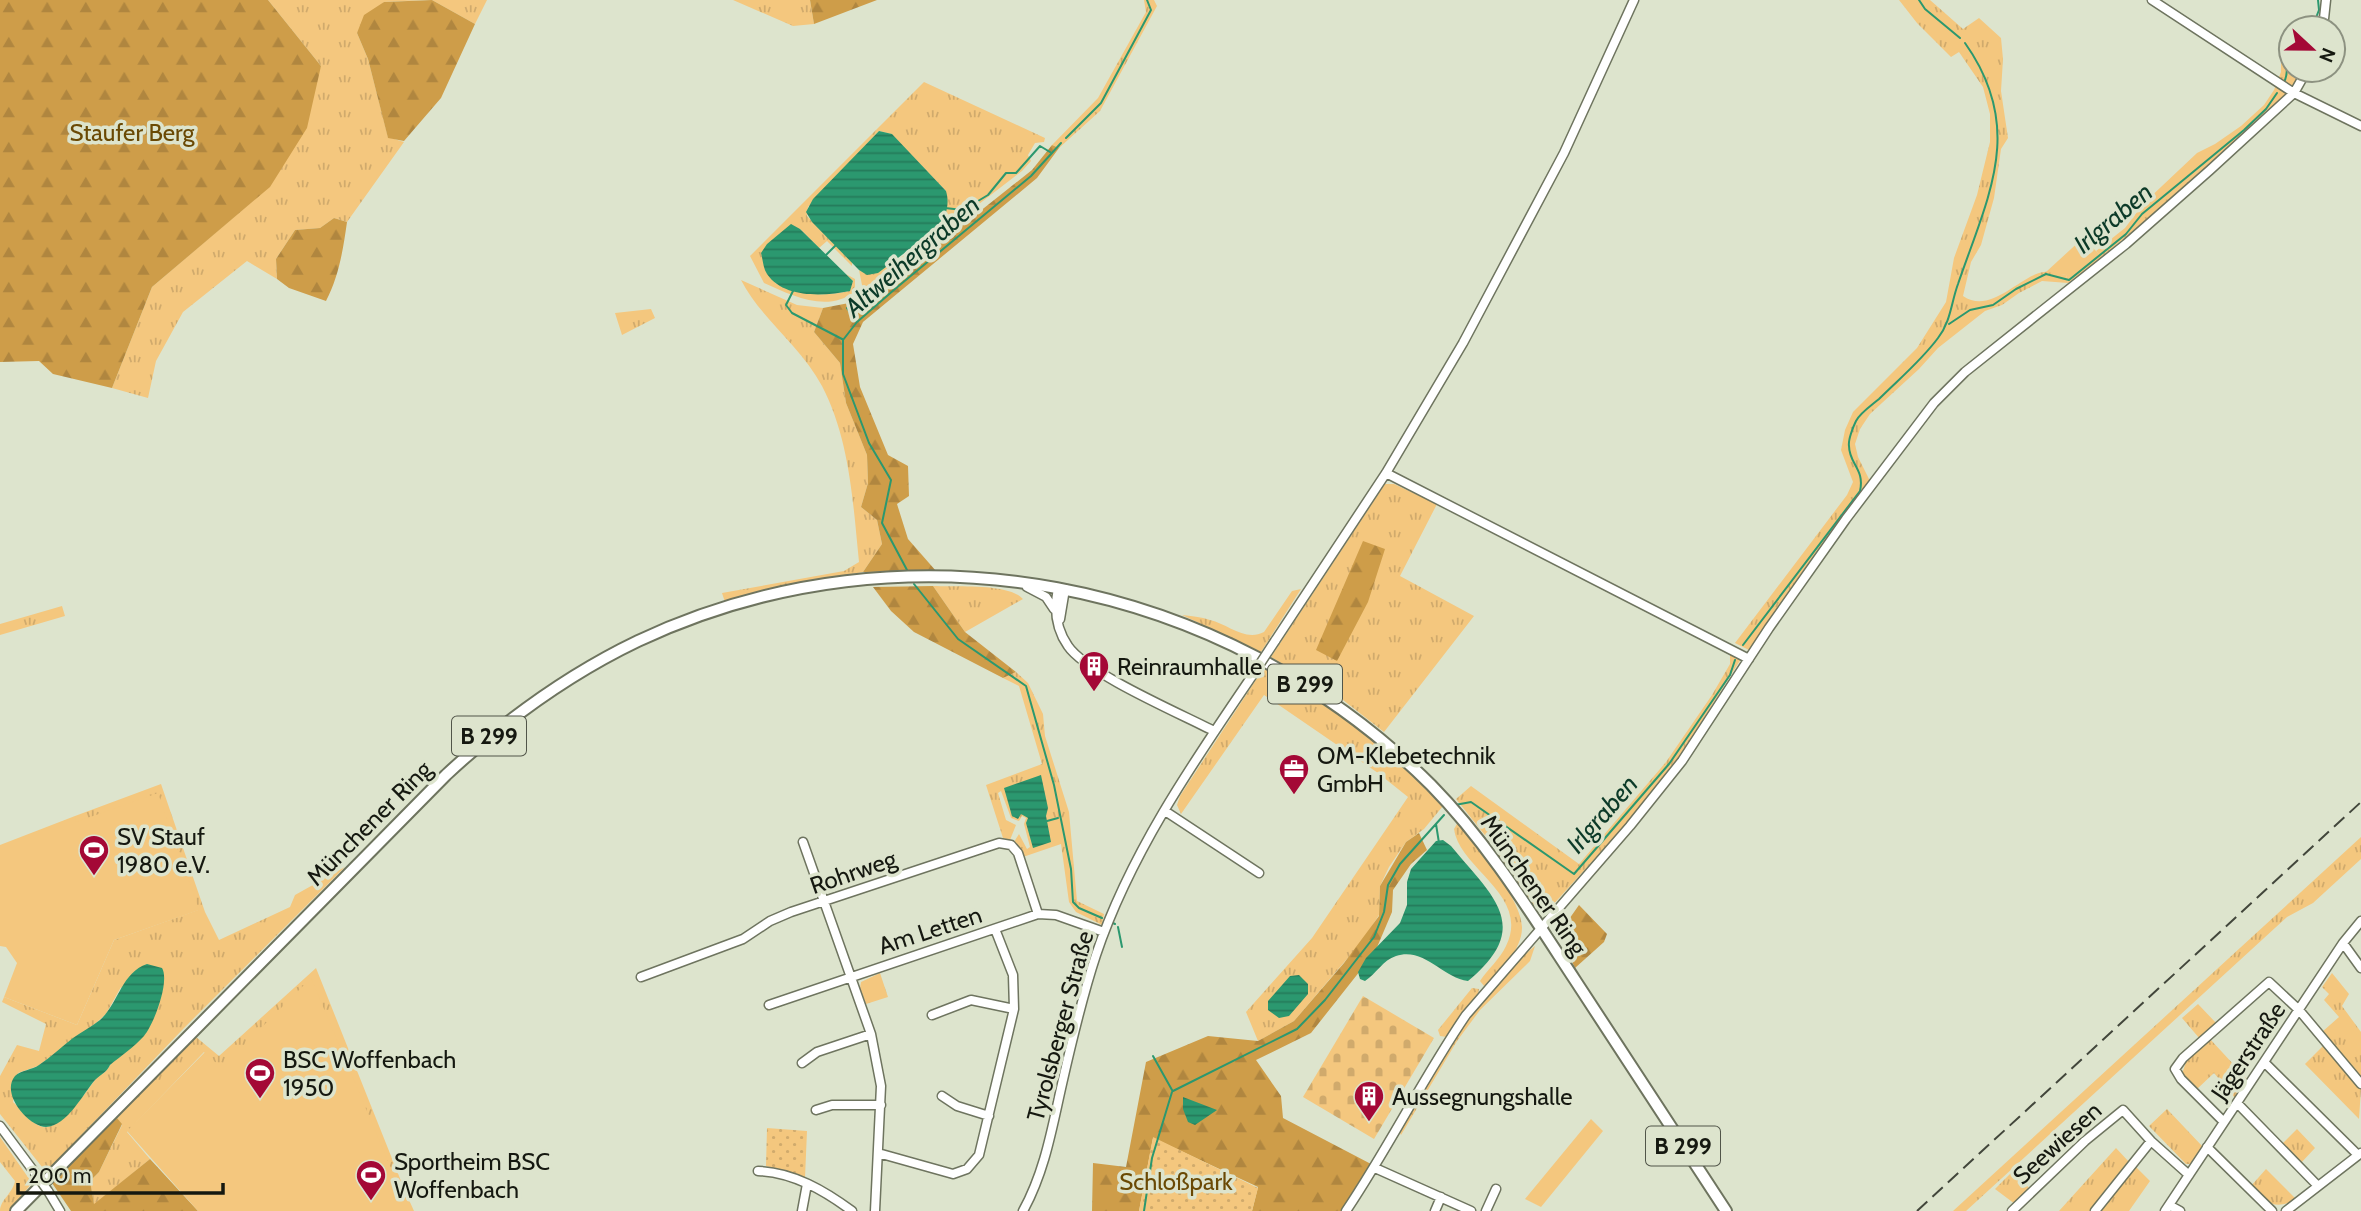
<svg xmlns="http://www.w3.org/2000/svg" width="2361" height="1211" font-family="Cabin,sans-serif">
  <defs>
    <pattern id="grass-tufts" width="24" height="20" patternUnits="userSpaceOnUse" patternTransform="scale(1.75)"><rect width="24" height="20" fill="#f4c77e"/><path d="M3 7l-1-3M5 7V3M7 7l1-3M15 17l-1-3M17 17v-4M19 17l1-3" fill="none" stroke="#d0aa6c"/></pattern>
    <pattern id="forest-firs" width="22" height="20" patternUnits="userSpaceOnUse" patternTransform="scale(1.75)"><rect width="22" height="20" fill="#ce9d49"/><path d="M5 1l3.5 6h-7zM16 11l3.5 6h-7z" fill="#b0863f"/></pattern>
    <pattern id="cemetery-stones" width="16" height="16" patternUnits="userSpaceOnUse" patternTransform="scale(1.75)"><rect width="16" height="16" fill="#f4c77e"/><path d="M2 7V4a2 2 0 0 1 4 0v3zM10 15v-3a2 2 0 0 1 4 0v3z" fill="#d0aa6c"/></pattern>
    <pattern id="park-dots" width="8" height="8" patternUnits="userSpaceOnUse" patternTransform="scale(1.75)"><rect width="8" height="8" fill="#f4c77e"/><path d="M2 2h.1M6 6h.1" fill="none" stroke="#d0aa6c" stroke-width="1.8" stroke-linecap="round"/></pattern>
    <pattern id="water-rules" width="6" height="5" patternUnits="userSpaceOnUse" patternTransform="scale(1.75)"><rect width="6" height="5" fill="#2b986f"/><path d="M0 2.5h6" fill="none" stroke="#247b5a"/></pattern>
  </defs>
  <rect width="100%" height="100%" fill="#dde4cd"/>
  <path fill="url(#grass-tufts)" fill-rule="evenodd" d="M 268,0 L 424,0 L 384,2 L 357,33 L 368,59 L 388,137 L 404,142 L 347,222 L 334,218 L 320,228 L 295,230 L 276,259 L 277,279 L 247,261 L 183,312 L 156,361 L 148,398 L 112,388 L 152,287 L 269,187 L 321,66 Z
    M 432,0 L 487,0 L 475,24 Z
    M 733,0 L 810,0 L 814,24 L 793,26 Z
    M 1144,0 L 1154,0 L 1157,6 L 1100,111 L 1059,148 L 1052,145 L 1098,98 L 1146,12 Z
    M 1899,0 L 1930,0 L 1963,29 L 1979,18 L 2001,38 L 2003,59 L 2001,91 L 2008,138 L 2001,149 L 1994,198 L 1981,245 L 1971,262 L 1963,296 C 1989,314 2015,281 2039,273 C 2048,270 2057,273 2066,275 L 2068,283 L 2042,281 L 2019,293 L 2002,305 L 1985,311 L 1938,348 L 1919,369 L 1870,414 L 1860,429 L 1855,444 L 1858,457 L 1870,481 L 1749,650 L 1735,643 L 1847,495 L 1853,482 L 1841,450 L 1845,430 L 1853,412 L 1917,348 L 1946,302 L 1954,258 L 1977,195 L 1990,142 L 1990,114 L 1983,87 L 1959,52 L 1951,57 L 1917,23 Z
    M 2281,57 L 2291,61 L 2291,70 L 2304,70 L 2282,100 L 2224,154 L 2102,257 L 2096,251 L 2125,228 L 2144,203 L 2197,153 L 2215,144 L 2241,126 L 2264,105 L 2274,90 L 2281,72 Z
    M 924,82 L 1045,138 L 1044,142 L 1035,143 L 1028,155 L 1031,161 L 1022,171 L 879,281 L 863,290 L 859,270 C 879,283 922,240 939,227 L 944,219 L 946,191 L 891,134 L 879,131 L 808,207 L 807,216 L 852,262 L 852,266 L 827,241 L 819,248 L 800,229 L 775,283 C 801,295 822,297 849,291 L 853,281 L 846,274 L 855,279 L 855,291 C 828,314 791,295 764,283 L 750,256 Z
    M 741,280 L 797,305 L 823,308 L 814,332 L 840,363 L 846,403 L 867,455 L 868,483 L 861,507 L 877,520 L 882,544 L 863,572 L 780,587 L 725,602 L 722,593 L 844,571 L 859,562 C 853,503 850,440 822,386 C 801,346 761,319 741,280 Z
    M 651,309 L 655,318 L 622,335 L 615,313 Z
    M 1385,484 L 1394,484 L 1437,504 L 1400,576 L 1474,616 L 1384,732 L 1343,700 L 1271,657 Z
    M 933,586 C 955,587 1009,583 1023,599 L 965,632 Z
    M 1301,589 L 1261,652 L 1182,615 C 1191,616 1201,617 1210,620 C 1228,624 1245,642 1264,632 L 1292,591 Z
    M 62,606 L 65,616 L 0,635 L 0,624 Z
    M 1730,654 L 1741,659 L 1678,759 L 1627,823 L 1551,907 L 1542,911 L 1535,907 L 1488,839 L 1456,799 L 1471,786 L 1579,864 L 1666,762 L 1712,695 L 1730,664 Z
    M 1265,666 L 1333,707 L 1397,761 L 1443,806 L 1424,829 L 1406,842 L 1389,867 L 1380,886 L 1379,915 L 1363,940 L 1294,1021 L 1258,1041 L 1246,1012 L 1312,938 L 1408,797 L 1378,773 L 1264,695 L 1181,814 L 1177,805 L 1180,796 Z
    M 1016,672 L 1028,683 L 1043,714 L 1045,736 L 1069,812 L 1077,901 L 1104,914 L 1102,925 L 1076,912 L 1069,902 L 1061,844 L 1023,857 L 1018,845 L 1014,842 L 1019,834 L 1027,849 L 1030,847 L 1024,824 L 1026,818 L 1022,816 L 1019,821 L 1011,818 L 1001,791 L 998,793 L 1006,820 L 1016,825 L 1010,840 L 1003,838 L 986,785 L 1042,764 L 1019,686 L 1003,678 Z
    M 161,784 L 205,912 L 219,940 L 290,907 L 295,895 L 345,867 L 184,1028 L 46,1172 L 0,1114 L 0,1076 L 17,1045 L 39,1051 L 46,1024 L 2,1002 L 4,997 L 77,1025 L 114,940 L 198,910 L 75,822 L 75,816 ZM 121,987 L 150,1026 C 140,1043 123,1050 111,1064 C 106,1070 106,1073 98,1076 C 88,1089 60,1131 43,1127 C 31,1124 22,1110 13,1102 L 18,1073 L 38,1066 L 96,1023 L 106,1014 Z
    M 1458,822 C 1476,844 1523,901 1522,928 C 1522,949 1500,973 1484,986 L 1480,981 C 1488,969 1500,959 1506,946 C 1531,895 1459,869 1454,829 Z
    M 2361,837 L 2361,859 L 2313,903 L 2287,917 L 1966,1211 L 1953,1211 Z
    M 1535,946 L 1530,961 L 1480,1010 L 1457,1041 L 1401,1135 L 1400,1133 C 1431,1078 1458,1027 1501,980 C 1512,968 1522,956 1535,946 Z
    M 316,968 L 405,1191 L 401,1192 L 220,1068 L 204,1052 L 127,1132 L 150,1159 L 94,1205 L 90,1181 L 99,1172 L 122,1125 L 117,1118 L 196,1037 L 219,1056 Z
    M 880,973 L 888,997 L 866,1004 L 860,988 L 861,982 Z
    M 2332,973 L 2349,994 L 2342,1006 L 2361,1032 L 2361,1079 L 2322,1032 L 2339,1017 L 2324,1000 L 2329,994 L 2322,987 Z
    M 1472,988 L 1479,989 L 1478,994 L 1447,1037 L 1440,1036 L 1438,1030 Z
    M 2198,1004 L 2217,1024 L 2200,1039 L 2182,1018 Z
    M 2210,1039 L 2247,1079 L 2235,1098 L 2214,1073 L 2196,1090 L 2182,1074 L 2186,1062 Z
    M 2324,1045 L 2361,1089 L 2359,1119 L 2305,1064 Z
    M 2167,1109 L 2203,1147 L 2191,1164 L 2186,1164 L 2149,1126 Z
    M 2297,1129 L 2315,1148 L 2300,1164 L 2281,1145 Z
    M 0,1137 L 32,1183 L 9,1211 L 0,1211 C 0,1200 13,1193 15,1181 L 0,1162 Z
    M 2116,1148 L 2130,1163 L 2090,1211 L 2059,1211 Z
    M 2135,1166 L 2150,1181 L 2129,1211 L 2099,1211 Z
    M 2266,1169 L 2296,1199 C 2274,1211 2268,1203 2251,1186 Z
    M 2013,1171 L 2031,1190 L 2015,1204 L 1995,1189 Z"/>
  <path fill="url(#forest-firs)" d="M 0,0 L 268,0 L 321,66 L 307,128 L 270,187 L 152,287 L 112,388 L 53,374 L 39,361 L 0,362 Z
    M 432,0 L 475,24 L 441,98 L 404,141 L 388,138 L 368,59 L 357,33 L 364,15 L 384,2 Z
    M 810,0 L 877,0 L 814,24 Z
    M 1052,145 L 1059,148 L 1037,178 L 863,322 L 853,344 L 860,387 L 888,455 L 908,466 L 909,496 L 897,504 L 908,539 L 936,571 L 863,572 L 882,544 L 877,520 L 861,507 L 868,483 L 867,455 L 846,403 L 840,363 L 814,332 L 823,308 L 849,303 L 865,297 L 911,266 L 1032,170 Z
    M 334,218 L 347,222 C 343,250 339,276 326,301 L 289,288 L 277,279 L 276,259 L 295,230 L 320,228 Z
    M 1363,541 L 1385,549 L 1368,602 L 1337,661 L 1316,650 Z
    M 933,586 L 965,632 L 1016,672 L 1003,678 L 914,632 L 891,611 L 873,587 Z
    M 1419,833 L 1427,850 L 1411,864 L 1393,890 L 1392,912 L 1375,952 L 1311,1033 L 1256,1060 L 1281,1096 L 1283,1118 L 1371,1164 L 1341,1211 L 1252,1211 L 1258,1187 L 1153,1138 L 1139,1211 L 1092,1211 L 1093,1163 L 1126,1167 L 1146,1062 L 1208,1036 L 1258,1041 L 1294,1021 L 1344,963 L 1379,916 L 1380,886 L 1406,842 Z
    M 1579,905 L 1607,934 L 1604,942 L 1575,968 L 1560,936 L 1560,932 Z
    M 117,1118 L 122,1124 L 99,1172 L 90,1181 L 94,1204 L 150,1159 L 198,1211 L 71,1211 L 52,1183 Z"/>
  <path fill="url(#cemetery-stones)" d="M 1363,996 L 1434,1038 L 1374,1139 L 1303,1097 Z"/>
  <path fill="url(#park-dots)" d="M 767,1128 L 807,1131 L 805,1178 L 766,1166 Z
    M 1153,1137 L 1258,1188 L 1252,1211 L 1139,1211 Z"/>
  <path fill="#f4c77e" d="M 2083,238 L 2102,257 L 2068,283 L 2066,275 L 2046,272 Z
    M 158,793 L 199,910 L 114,940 L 77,1025 L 4,997 L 17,963 L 6,947 L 0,946 L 0,845 L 75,816 L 76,822 Z
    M 311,978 L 401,1192 L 405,1191 L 414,1211 L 198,1211 L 127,1131 L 205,1052 L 221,1068 Z
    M 1591,1119 L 1603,1131 L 1541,1207 L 1525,1199 Z"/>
  <path fill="url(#water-rules)" d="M 879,131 L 892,134 L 946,191 C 950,204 946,216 939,227 L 878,273 L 867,275 L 859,270 L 812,222 L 806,212 L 813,199 Z
    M 791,224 L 800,229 L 853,281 L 850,291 C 825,296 784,299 767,274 C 763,268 763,260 761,253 L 767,244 Z
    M 1041,775 L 1048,808 L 1046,816 L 1051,842 L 1033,848 L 1026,823 L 1028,818 L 1021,814 L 1018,819 L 1012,816 L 1004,788 Z
    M 1443,840 L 1451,846 C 1493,897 1534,926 1468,981 C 1442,978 1425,947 1396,956 C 1383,960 1376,974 1365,981 L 1360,979 L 1358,972 L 1366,958 L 1400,923 L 1407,905 L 1407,882 L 1411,869 L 1436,841 Z
    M 147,964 L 162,968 C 170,981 154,1024 144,1036 C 134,1047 121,1056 110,1065 C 106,1073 101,1074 95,1080 C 83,1094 67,1126 46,1127 C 29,1127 0,1094 15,1076 C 21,1070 32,1070 39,1065 C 51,1057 61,1047 73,1038 C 81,1032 91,1027 100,1020 C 119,1003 121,973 147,964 Z
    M 1299,975 L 1308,984 L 1308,994 L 1289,1016 L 1279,1018 L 1268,1010 L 1268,1001 L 1290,976 Z
    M 1183,1097 L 1217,1110 L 1195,1125 L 1188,1122 L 1183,1109 Z"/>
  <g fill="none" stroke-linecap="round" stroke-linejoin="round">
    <path stroke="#2b986f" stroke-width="2" d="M 1919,0 L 1925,9 L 1960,38
      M 2312,28 L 2319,10 L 2318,0
      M 2284,82 C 2291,69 2282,60 2291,50
      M 1066,138 L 1101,103 L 1151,10 L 1147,0
      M 945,208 L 963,210 L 988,195 L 1006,173 L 1016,173 L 1040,146 L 1050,152
      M 825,256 L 836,245
      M 793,291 L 786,305 L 792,313 L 842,339
      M 847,308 L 856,321
      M 1949,324 L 1970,310 L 1993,305 L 2016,289 L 2046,274 L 2069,280 L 2126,234 L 2142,214 L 2244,130 L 2266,109 L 2277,93
      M 907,570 L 882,523 L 891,480 L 869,443 L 843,374 L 843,340 L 857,322 L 895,289 L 1031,176 L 1061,143
      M 914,584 L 958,639 L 1026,686 L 1054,785 L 1071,869 L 1073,902 L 1079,908 L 1102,918
      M 1743,645 L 1860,491 C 1865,469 1849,464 1849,446 C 1848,440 1853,427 1856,421 C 1860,413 1872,405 1879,399 C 1899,379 1921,361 1938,338 C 1951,321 1951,303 1958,284 C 1988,196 2026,129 1965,43
      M 1455,805 L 1471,802 L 1574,874 L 1669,764 L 1730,675 L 1735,660
      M 1047,821 L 1058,818
      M 1436,824 L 1439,843
      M 1113,923 L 1115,924
      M 1118,927 L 1122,947
      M 1153,1056 L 1172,1090
      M 1173,1091 L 1297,1029 L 1325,1000 L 1374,937 L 1384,912 L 1388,885 L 1400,864 L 1444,815
      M 1144,1211 L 1152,1158 L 1172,1092"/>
    <g stroke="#6e745f" stroke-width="11">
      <path id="minor" d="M 2152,0 L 2294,93 L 2361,126
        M 2323,28 L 2326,0
        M 1386,473 L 1749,659
        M 1027,587 L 1046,597 L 1054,609
        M 1058,588 C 1054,608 1056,629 1068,646 C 1086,673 1181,714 1214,731
        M 1060,619 L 1065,589
        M 1275,641 L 1386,473 L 1463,343 L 1564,153 L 1634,0
        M 1165,811 L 1259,873
        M 803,842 L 871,1034 L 881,1086 L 875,1211
        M 2343,943 L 2361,968
        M 641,977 L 743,939 L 770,921 L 791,912 L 999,843 L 1011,845 L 1018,853 L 1038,914
        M 769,1005 L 1038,914 L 1056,915 L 1104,932
        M 932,1015 L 971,1000 L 1014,1009
        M 802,1063 L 817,1052 L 871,1034
        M 2265,1063 L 2358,1155
        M 942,1096 L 957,1106 L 989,1116
        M 2237,1103 L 2318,1186
        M 816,1110 L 832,1105 L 881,1105
        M 2224,1122 L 2181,1079 L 2175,1069 L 2183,1058 L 2269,982 L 2299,1010 L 2361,1084
        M 0,1126 L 35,1173
        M 2207,1147 L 2272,1211
        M 878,1153 L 953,1174 L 967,1169 L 979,1155 L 1014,1009 L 1013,975 L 995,929
        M 1375,1168 L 1471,1211
        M 758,1171 C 793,1172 825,1191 852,1211
        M 48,1191 L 60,1211
        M 2169,1205 L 2180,1211
        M 802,1211 L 807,1184
        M 1023,1211 C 1045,1171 1052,1128 1062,1084 C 1072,1040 1082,997 1096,955 C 1130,854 1192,764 1252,676
        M 1346,1211 C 1389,1147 1423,1078 1466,1015 L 1630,826 L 1682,761 L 1769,628 L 1846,519 L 1934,403 L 1965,372 L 2126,244 L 2210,170 L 2294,93 L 2307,70
        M 1435,1211 L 1441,1197
        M 1486,1211 L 1496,1189
        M 2012,1211 L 2085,1141 L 2123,1110 L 2151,1141 L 2189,1175
        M 2095,1211 L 2151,1141
        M 2165,1211 L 2343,943 L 2361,921
        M 2286,1211 L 2361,1153"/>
    </g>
    <g stroke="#6e745f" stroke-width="14">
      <path id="major" d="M 16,1211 L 446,775 C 504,721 567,675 638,641 C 906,515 1223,578 1431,785 C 1488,843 1531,913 1575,980 C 1625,1057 1675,1134 1726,1211"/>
    </g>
    <use href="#minor" stroke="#fff" stroke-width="8"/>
    <use href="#major" stroke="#fff" stroke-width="10"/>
    <path stroke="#42463b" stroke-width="2" stroke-dasharray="14 7" stroke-linecap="butt" d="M 1917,1211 L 2361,802"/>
    <g stroke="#6e745f" stroke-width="11" stroke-linecap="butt">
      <path id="minor-bridge" d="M 1252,676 L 1275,641
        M 35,1173 L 48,1191"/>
    </g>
    <use href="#minor-bridge" stroke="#fff" stroke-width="8"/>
  </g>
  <defs>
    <g id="building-pin" transform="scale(1.575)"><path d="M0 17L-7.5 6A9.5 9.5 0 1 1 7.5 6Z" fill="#a40836" stroke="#dde4cd"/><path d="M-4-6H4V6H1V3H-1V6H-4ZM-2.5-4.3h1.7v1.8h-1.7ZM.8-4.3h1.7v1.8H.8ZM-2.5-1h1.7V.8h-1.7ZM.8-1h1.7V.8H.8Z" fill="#fff"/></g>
    <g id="office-pin" transform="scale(1.575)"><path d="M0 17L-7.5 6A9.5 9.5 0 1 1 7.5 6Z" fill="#a40836" stroke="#dde4cd"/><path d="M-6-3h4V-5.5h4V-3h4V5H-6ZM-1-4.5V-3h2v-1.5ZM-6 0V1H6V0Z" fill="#fff"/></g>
    <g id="stadium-pin" transform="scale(1.575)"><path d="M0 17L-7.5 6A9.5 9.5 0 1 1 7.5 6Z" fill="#a40836" stroke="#dde4cd"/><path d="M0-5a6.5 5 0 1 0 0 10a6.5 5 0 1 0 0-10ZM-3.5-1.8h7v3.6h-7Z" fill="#fff"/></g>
  </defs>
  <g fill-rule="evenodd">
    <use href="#building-pin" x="1094" y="666"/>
    <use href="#office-pin" x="1294" y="769"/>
    <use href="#stadium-pin" x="94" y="850"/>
    <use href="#stadium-pin" x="260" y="1073"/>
    <use href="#building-pin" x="1369" y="1096"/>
    <use href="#stadium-pin" x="371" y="1175"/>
  </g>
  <g text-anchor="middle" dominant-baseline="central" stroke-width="7" stroke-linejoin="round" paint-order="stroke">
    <g fill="#dde4cd" stroke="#515549" stroke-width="2">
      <rect x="1268" y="664.5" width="74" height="39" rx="5"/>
      <rect x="452" y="716.5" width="74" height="39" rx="5"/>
      <rect x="1646" y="1126.5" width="74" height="39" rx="5"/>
    </g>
    <g font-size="23" font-weight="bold" fill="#151810">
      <text x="1305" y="684">B 299</text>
      <text x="489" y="736">B 299</text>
      <text x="1683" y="1146">B 299</text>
    </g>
    <g font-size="24" fill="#6a4904" stroke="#dde4cd">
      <text x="132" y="132">Staufer Berg</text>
      <text x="1176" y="1181">Schloßpark</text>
    </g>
    <g font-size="24" fill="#151810" stroke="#dde4cd" text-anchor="start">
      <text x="1117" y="666">Reinraumhalle</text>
      <text x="1317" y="755">OM-Klebetechnik<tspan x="1317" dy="28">GmbH</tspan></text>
      <text x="117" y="836">SV Stauf<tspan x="117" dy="28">1980 e.V.</tspan></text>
      <text x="283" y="1059">BSC Woffenbach<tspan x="283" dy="28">1950</tspan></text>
      <text x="1392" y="1096">Aussegnungshalle</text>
      <text x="394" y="1161">Sportheim BSC<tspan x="394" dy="28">Woffenbach</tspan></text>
    </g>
    <g font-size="24" fill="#151810" stroke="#dde4cd">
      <text transform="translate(369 823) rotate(-45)">Münchener Ring</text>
      <text transform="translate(853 872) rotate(-19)">Rohrweg</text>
      <text transform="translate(1534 885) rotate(55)">Münchener Ring</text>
      <text transform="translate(930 930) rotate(-18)">Am Letten</text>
      <text transform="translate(1060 1026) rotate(-75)">Tyrolsberger Straße</text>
      <text transform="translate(2248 1051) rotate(-56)">Jägerstraße</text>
      <text transform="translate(2057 1143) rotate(-42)">Seewiesen</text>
    </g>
    <g font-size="26" font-style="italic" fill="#0c3a28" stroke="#dde4cd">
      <text transform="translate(2113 218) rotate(-40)">Irlgraben</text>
      <text transform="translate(912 256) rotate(-41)">Altweihergraben</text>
      <text transform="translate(1602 814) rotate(-49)">Irlgraben</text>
    </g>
  </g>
  <g transform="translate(2312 49) rotate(112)"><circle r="33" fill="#dde4cd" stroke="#8d9281" stroke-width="2"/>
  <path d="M0-5L12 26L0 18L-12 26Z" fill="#a40836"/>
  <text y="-10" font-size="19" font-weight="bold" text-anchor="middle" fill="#151810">N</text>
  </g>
  <path d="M18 1183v10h205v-10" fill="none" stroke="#151810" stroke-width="3.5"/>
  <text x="28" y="1183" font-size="21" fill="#151810" stroke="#dde4cd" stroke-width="5" paint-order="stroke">200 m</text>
</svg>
